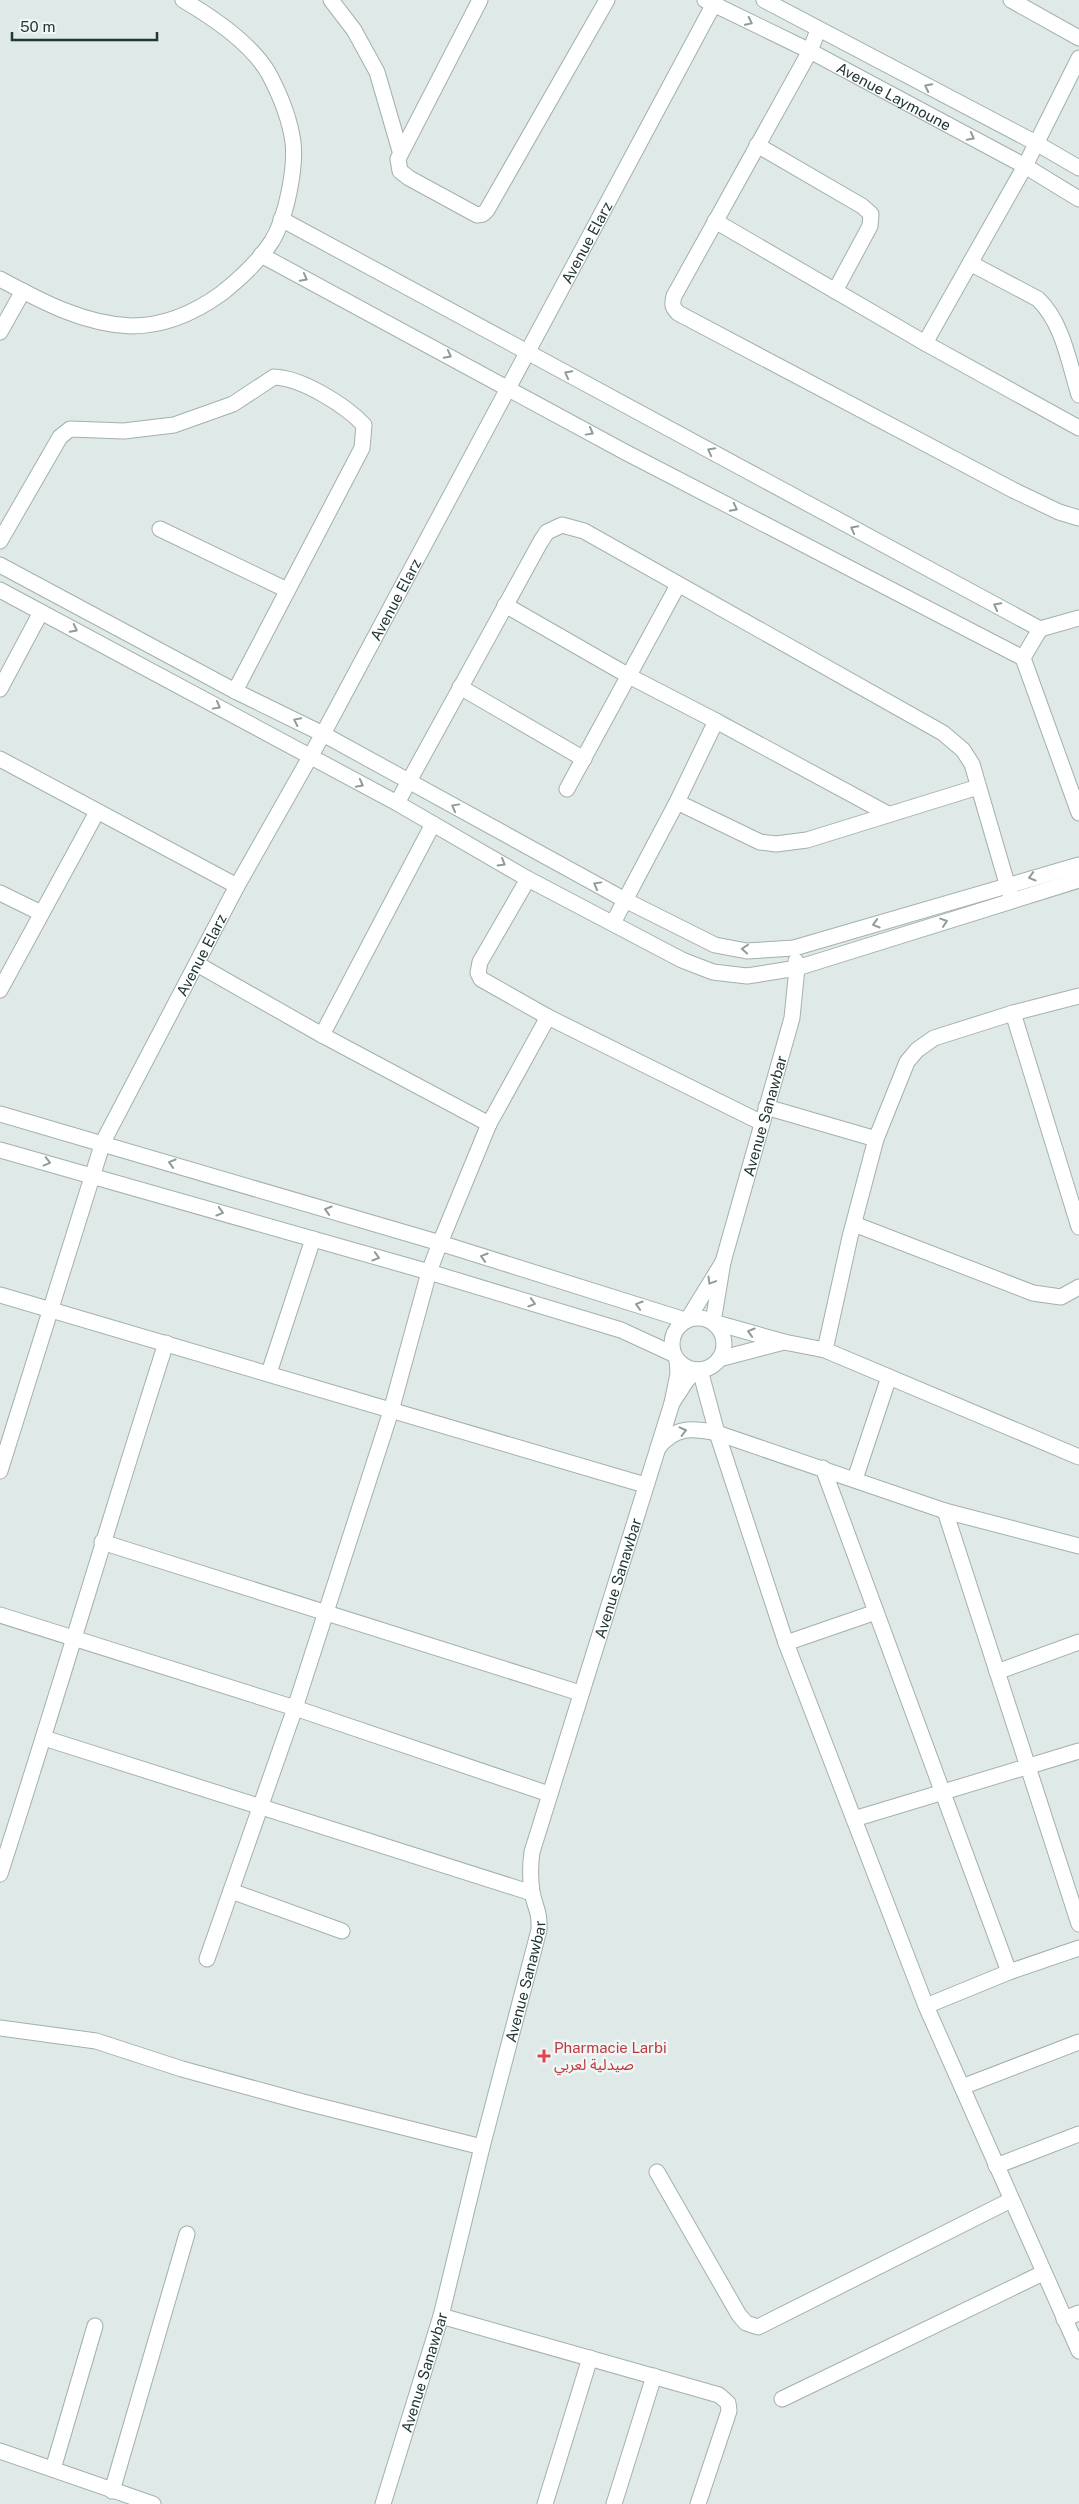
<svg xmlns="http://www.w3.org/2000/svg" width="1079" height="2504" font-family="'Public Sans','Noto Sans Arabic',sans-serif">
  <rect width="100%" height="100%" fill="#dfe9e7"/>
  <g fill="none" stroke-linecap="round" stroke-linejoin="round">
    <g stroke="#a3b0ae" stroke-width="17">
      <g id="minor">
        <path d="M 331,0 L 354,30 L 377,72 L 400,151"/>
        <path d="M 480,0 L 398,159 L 400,171 L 409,178 L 477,215 L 483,214 L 487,210 L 607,0"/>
        <path id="s1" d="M 705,0 L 810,51 L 1025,166 L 1079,199"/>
        <path d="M 764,0 L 1036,143 L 1079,168"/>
        <path d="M 1011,0 L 1079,38"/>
        <path d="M 818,30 L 810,51 L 674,296 C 672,304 672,307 678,313 L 1013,490 L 1059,512 L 1079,518"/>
        <path d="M 757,145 L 862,206 L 871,214 L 870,226 L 835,291"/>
        <path d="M 281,219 L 1040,629 L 1079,618"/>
        <path d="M 715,221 L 925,343 L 1079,428"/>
        <path d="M 261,255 L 625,452 L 1023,658 L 1079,813"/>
        <path d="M 970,263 L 1038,299 C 1063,323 1069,363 1079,395"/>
        <path d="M 0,279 C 41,301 83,324 131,326 C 164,326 196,312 222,293 C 241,278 259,261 272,241 C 286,218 296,169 293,142 C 290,120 279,93 269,74 C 252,44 212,17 183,0"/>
        <path d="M 0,332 L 23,291"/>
        <path d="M 925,343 L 1025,166 L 1079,58"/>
        <path d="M 160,529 L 287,590"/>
        <path d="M 0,541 L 60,437 L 70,429 L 124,431 L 174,425 L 233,404 L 274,377 C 302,378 345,405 364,425 L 362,448 L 235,691"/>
        <path d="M 0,565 L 235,691 L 323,734 L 625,900 L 715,945 L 747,951 L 794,948 L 1079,865"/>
        <path d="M 0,590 L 397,803 L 528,879 L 682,960 L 713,972 L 747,976 L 797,968 L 1079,880"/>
        <path d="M 505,605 L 629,676 L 716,721"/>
        <path d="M 1023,658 L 1040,629"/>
        <path d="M 460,687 L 584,759"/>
        <path d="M 0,689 L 41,612"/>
        <path d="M 0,759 L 237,886"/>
        <path d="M 567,789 L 678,585"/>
        <path d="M 677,802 L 716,721 L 888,814"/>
        <path d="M 397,803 L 541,541 L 547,532 L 562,525 L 584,531 L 943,733 L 963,750 L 972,764 L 1010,894"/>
        <path d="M 528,879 L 480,962 L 478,973 L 481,979 L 548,1017 L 762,1123"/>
        <path d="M 0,893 L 41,913"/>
        <path d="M 613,923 L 677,802 L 760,842 L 776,844 L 807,840 L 978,787"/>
        <path d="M 197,964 L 322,1035 L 489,1124"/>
        <path d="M 0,990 L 97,812"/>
        <path d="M 1013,1013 L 1079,1227"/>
        <path d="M 322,1035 L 433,824"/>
        <path d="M 766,1107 L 876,1139"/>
        <path d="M 0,1114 L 440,1243 L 685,1320"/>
        <path d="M 0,1150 L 429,1272 L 621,1330 L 673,1354"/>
        <path d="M 854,1224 L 1033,1293 L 1061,1297 L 1079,1287"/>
        <path id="s2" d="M 723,1262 L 792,1018 L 797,968 L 796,961"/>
        <path d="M 0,1295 L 645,1485"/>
        <circle cx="698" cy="1344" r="26"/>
        <path d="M 688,1319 L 723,1262 L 713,1322 L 784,1342 L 719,1359"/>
        <path d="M 784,1342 L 825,1350 L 1079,1457"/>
        <path d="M 825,1350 L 850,1237 L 876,1139 L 907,1062 L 917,1050 L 934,1038 L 1013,1013 L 1079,996"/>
        <path d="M 677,1360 L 678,1374 L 672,1403 L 687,1380 L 697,1370"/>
        <path d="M 700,1370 L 717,1433 L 786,1643 L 926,2006 L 1079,2351"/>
        <path d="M 269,1373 L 313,1239"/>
        <path d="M 658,1448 C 675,1426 692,1428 717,1433 L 945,1511 L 1079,1546"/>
        <path d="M 823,1468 L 1009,1972"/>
        <path id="s3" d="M 0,1471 L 103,1142 L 237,886 L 323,734 L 716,0"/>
        <path d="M 855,1479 L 889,1377"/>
        <path d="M 945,1511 L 1079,1924"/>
        <path d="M 102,1542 L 580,1693"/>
        <path d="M 0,1615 L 295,1708 L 549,1794"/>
        <path d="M 786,1643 L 876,1612"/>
        <path d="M 997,1672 L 1079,1642"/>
        <path d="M 44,1738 L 532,1893"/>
        <path d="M 854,1819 L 1079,1751"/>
        <path d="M 0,1874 C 57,1698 109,1520 166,1343"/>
        <path d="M 231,1891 L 342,1931"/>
        <path d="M 207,1959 L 295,1708 L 391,1411 L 429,1272 L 440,1243 L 489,1124 L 548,1017"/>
        <path d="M 926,2006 L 1009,1972 L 1079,1948"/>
        <path d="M 0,2028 L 96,2041 L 182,2069 L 303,2102 L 482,2147"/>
        <path d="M 962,2087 L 1079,2042"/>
        <path d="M 996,2166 L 1079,2134"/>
        <path d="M 657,2172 L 739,2315 L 746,2323 L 758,2327 L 1011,2200"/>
        <path d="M 441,2316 L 719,2395 L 728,2403 L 729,2411 L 698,2504"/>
        <path d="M 1064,2319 L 1079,2313"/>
        <path d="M 782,2399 L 1043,2273"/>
        <path d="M 0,2451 L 153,2504"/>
        <path d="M 53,2469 L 95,2326"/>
        <path d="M 112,2491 L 187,2234"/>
        <path id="s4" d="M 383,2504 L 441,2316 L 482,2147 L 539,1930 C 540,1911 535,1908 532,1892 C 530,1878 530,1866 532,1852 L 672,1403"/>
        <path d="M 545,2504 L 590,2358"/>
        <path d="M 614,2504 L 654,2376"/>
      </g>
    </g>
    <use href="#minor" stroke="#fff" stroke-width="15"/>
  </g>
  <defs><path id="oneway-chevron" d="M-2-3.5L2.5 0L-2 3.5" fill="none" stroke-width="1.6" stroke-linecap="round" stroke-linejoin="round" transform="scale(1.25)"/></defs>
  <g stroke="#909c9a">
    <use href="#oneway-chevron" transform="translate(749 22) rotate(26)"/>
    <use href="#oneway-chevron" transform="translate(928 87) rotate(-153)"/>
    <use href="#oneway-chevron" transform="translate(971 137) rotate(28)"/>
    <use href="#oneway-chevron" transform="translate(304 278) rotate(28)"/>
    <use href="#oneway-chevron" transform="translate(448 355) rotate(28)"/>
    <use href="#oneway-chevron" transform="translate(568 374) rotate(-152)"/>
    <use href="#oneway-chevron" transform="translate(590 432) rotate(29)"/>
    <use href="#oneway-chevron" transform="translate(711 451) rotate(-152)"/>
    <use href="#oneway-chevron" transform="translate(734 508) rotate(27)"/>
    <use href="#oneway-chevron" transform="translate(854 529) rotate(-152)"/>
    <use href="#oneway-chevron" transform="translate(997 606) rotate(-152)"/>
    <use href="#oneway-chevron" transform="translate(74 629) rotate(27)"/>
    <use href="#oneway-chevron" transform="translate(217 706) rotate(29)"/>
    <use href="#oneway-chevron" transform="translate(297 721) rotate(-154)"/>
    <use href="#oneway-chevron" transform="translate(360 784) rotate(28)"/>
    <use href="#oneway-chevron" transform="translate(455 807) rotate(-151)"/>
    <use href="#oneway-chevron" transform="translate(502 863) rotate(30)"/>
    <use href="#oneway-chevron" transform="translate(1032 877) rotate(164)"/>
    <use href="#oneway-chevron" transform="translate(597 885) rotate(-151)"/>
    <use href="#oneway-chevron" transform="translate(944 922) rotate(-18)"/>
    <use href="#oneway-chevron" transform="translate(876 924) rotate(163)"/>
    <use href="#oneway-chevron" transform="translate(745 949) rotate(-175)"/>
    <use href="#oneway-chevron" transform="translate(47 1162) rotate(15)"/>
    <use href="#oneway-chevron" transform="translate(172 1163) rotate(-163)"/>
    <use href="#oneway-chevron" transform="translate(328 1210) rotate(-163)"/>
    <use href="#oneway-chevron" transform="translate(220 1212) rotate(16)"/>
    <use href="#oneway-chevron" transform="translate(376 1257) rotate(16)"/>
    <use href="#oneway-chevron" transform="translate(484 1257) rotate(-163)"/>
    <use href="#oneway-chevron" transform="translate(711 1281) rotate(121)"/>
    <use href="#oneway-chevron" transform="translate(532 1303) rotate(17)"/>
    <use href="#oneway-chevron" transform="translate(639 1305) rotate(-163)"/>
    <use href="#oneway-chevron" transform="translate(751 1332) rotate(-163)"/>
    <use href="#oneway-chevron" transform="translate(683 1431) rotate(-14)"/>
  </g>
  <path fill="#e0444e" stroke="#eff6f4" stroke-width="2" d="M541.5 2048.5h5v5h5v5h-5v5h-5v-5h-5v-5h5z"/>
  <g text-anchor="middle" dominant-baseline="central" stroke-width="5" stroke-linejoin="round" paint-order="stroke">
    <g font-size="15" fill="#223836" stroke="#eff6f4">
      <text stroke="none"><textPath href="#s1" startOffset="212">Avenue Laymoune</textPath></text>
      <text stroke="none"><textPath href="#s3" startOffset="1366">Avenue Elarz</textPath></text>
      <text stroke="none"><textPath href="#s3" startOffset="961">Avenue Elarz</textPath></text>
      <text stroke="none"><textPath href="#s3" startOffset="556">Avenue Elarz</textPath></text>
      <text stroke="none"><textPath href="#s2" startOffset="152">Avenue Sanawbar</textPath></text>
      <text stroke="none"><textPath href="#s4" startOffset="961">Avenue Sanawbar</textPath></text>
      <text stroke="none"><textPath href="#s4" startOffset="542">Avenue Sanawbar</textPath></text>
      <text stroke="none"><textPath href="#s4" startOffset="138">Avenue Sanawbar</textPath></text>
    </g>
    <g font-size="15" fill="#be3a42" stroke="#eff6f4" text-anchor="start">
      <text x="554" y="2047">Pharmacie Larbi<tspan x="554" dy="17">صيدلية لعربي</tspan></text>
    </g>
  </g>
  <path d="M12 32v8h145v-8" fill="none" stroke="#223836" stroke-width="2.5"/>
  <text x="20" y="32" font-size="15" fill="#223836" stroke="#eff6f4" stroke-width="4" paint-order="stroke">50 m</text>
</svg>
